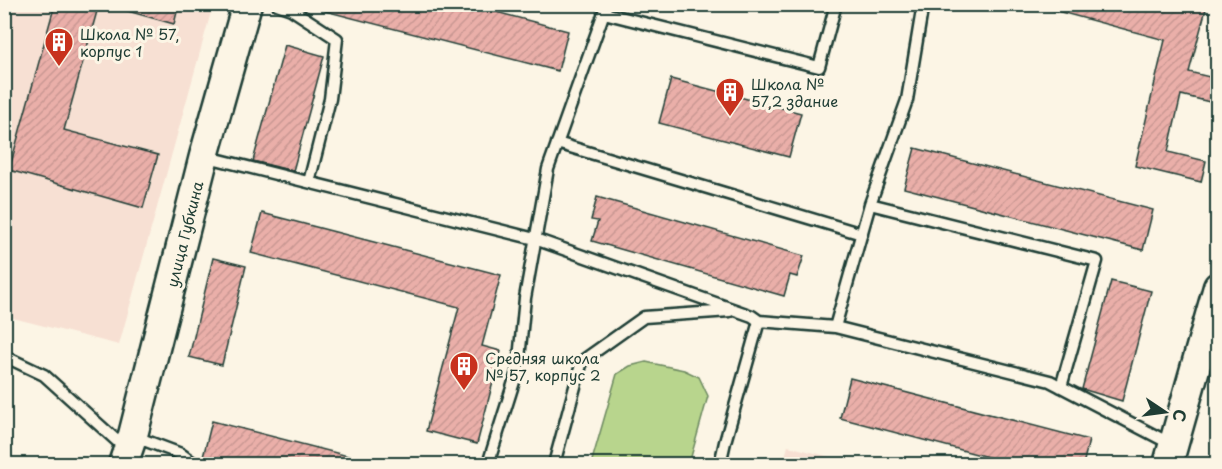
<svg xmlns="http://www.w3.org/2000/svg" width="1222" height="469" font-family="'Playpen Sans',sans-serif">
  <defs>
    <pattern id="building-hatch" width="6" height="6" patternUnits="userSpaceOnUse" patternTransform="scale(1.5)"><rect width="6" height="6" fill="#eaafa9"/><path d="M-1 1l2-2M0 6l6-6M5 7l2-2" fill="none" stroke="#c89792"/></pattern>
  </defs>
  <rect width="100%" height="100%" fill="#fcf5e5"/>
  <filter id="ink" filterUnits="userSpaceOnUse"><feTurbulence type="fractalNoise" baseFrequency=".0167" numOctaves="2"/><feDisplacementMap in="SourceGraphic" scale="12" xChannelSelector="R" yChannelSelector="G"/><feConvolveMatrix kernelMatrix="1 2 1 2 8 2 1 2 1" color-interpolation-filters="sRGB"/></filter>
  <g filter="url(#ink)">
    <path fill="#f7e0d3" d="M 4,5 L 213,5 L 119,345 L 5,316 Z
      M 788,446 L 838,459 L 837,464 L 783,464 Z"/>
    <path fill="#b8d58d" stroke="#6c8960" stroke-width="1.5" d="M 646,362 L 684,370 L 699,377 L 708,396 L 689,464 L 591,464 L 617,374 L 630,366 Z"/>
    <path fill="url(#building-hatch)" stroke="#1f3d34" stroke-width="1.5" d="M 55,4 L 99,4 L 64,130 L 158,155 L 143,208 L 9,170 Z
      M 125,4 L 179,4 L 174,24 L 124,10 Z
      M 325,4 L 466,4 L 568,31 L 558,71 L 325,11 Z
      M 1053,4 L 1189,4 L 1206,9 L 1189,72 L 1218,79 L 1218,104 L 1181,95 L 1168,152 L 1206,161 L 1201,182 L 1135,166 L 1165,40 L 1053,10 Z
      M 285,45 L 324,56 L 293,171 L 253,161 Z
      M 671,79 L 801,113 L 789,157 L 659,123 Z
      M 915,148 L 1153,210 L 1143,250 L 904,188 Z
      M 597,197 L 804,256 L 797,277 L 790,275 L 784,296 L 592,241 L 598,221 L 591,220 Z
      M 262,213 L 501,275 L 482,346 L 501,351 L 477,444 L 426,431 L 459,307 L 251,253 Z
      M 213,258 L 246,266 L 222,365 L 189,357 Z
      M 1111,281 L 1151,291 L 1122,401 L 1082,389 Z
      M 850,378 L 1089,440 L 1083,465 L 1018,465 L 840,418 Z
      M 212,421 L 356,458 L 355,465 L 215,465 L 202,461 Z"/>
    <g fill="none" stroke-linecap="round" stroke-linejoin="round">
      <g stroke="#1f3d34" stroke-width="15">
        <path id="lane" d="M 277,4 L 291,9 L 337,39 L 330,99 L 309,182
          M 604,13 L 819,67 L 836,4
          M 557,143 L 862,234
          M 204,156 L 535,239 L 752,316 L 759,321 L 835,327 L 1050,381 L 1173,445
          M 870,204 L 1097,261 L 1061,387
          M 835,327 L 870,204 L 907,100 L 923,4
          M 4,356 L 44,375 L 127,450
          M 133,436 L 181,454 L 195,464
          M 488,464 L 518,369 L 525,298 L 548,169 L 607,4
          M 554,464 L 582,361 L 644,317 L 730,311
          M 720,464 L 725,442 L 759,321"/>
      </g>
      <g stroke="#1f3d34" stroke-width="33">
        <path id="secondary" d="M 123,464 L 133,435 L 204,156 L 247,4
          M 1168,464 L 1218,287"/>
      </g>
      <use href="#lane" stroke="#fcf5e5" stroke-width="10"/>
      <use href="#secondary" stroke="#fcf5e5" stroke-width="28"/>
    </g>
  </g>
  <defs>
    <g id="building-pin" transform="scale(1.5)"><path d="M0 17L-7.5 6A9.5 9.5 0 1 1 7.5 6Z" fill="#c8321e" stroke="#fcf5e5"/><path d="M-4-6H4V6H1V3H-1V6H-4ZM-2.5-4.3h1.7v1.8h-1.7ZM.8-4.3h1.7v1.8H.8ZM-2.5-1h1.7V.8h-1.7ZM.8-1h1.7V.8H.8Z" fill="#fff"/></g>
  </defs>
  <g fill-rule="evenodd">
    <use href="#building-pin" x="59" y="42"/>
    <use href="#building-pin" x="730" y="92"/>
    <use href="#building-pin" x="464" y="366"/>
  </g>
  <g text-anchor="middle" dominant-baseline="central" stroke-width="6" stroke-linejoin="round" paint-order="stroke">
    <g font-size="15" fill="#1f3d34" stroke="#fcf5e5" text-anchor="start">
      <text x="80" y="33">Школа № 57,<tspan x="80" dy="17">корпус 1</tspan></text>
      <text x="751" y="83">Школа №<tspan x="751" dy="17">57,2 здание</tspan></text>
      <text x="485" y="357">Средняя школа<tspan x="485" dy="17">№ 57, корпус 2</tspan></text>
    </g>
    <g font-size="15" fill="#1f3d34" stroke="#fcf5e5">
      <text transform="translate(184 234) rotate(-76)">улица Губкина</text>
    </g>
  </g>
  <rect width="1222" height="469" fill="none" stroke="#fcf5e5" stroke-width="24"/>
  <rect x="12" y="12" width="1198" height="445" fill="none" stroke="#1f3d34" stroke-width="2" filter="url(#ink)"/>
  <g transform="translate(1165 412) rotate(103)" stroke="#fcf5e5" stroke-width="4.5" paint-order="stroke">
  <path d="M0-4.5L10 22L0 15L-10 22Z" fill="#1f3d34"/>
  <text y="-9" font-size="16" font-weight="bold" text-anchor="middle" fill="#1f3d34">С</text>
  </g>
</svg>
